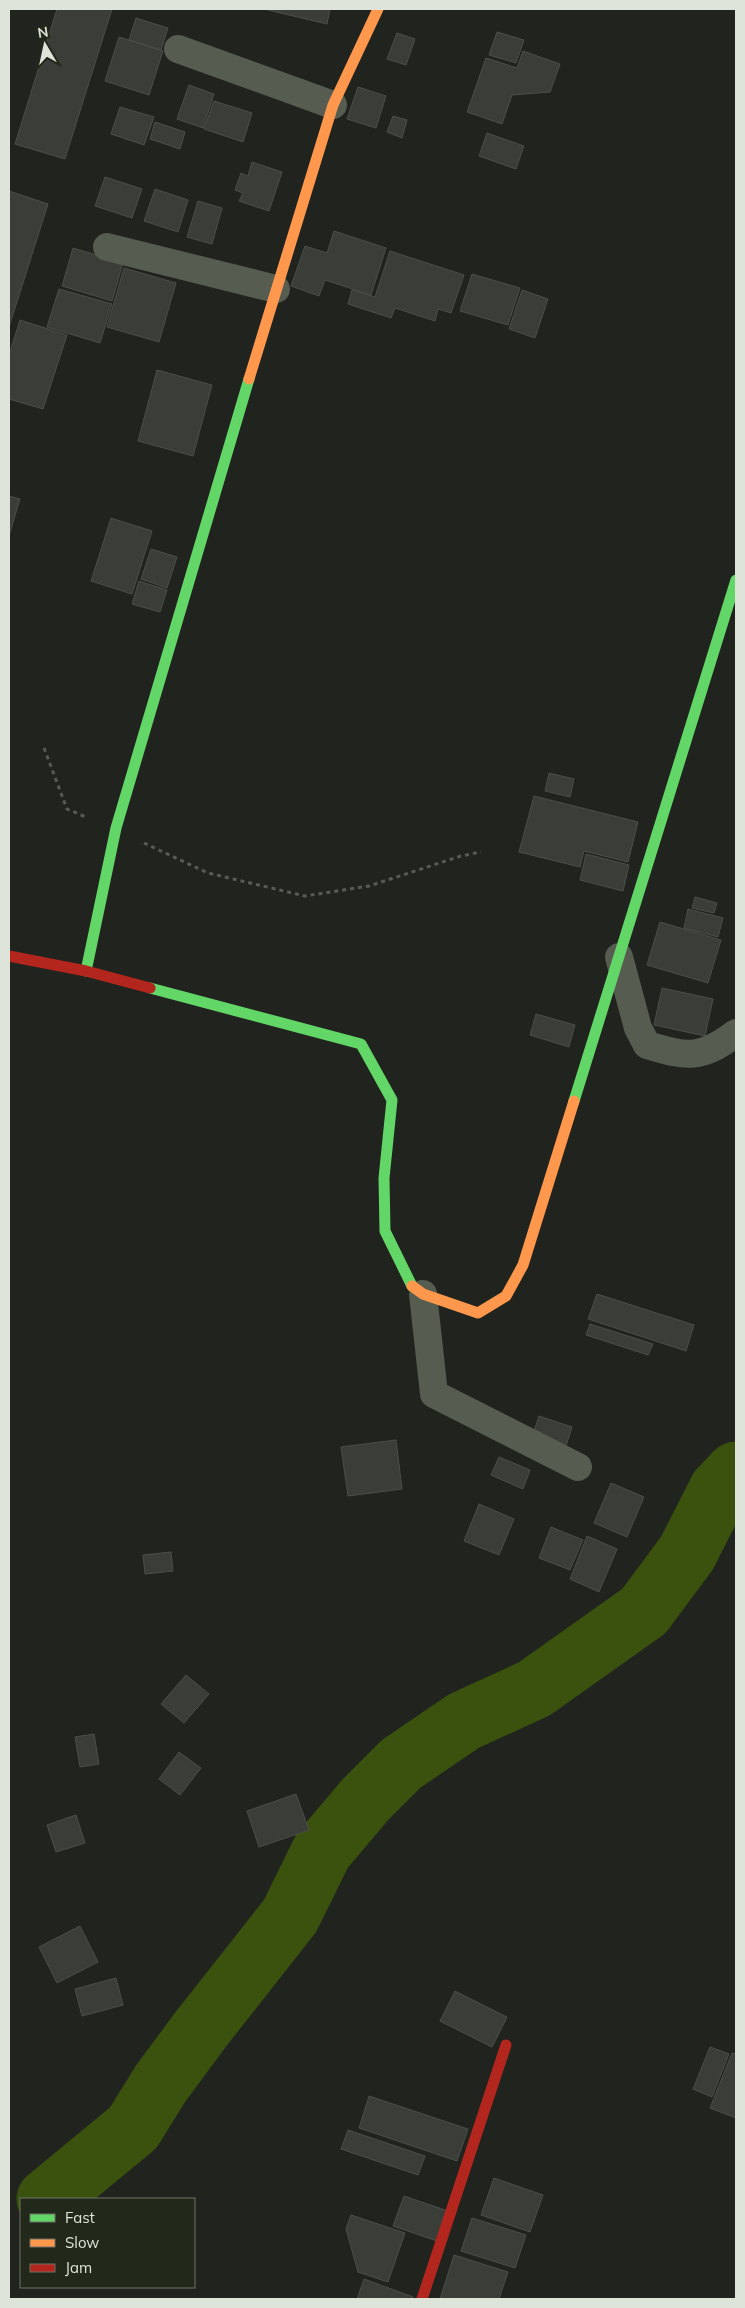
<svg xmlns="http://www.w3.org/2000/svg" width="745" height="2308" font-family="Mulish,sans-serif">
  <rect width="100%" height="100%" fill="#21241e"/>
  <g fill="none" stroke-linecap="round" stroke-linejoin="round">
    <path stroke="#3a520e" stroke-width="61" d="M 47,2199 L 133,2128 L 161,2083 L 201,2029 L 290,1916 L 322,1851 L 366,1799 L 401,1764 L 464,1721 L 534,1689 L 644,1611 L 687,1553 L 719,1490 L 736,1472"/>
  </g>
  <path fill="#3b3e38" stroke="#4c4f49" d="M 57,9 L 112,9 L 65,159 L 15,144 Z
    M 264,9 L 330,9 L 327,24 Z
    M 136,18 L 168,28 L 161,50 L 129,40 Z
    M 497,32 L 524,40 L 516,63 L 489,55 Z
    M 397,33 L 415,39 L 406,65 L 387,59 Z
    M 119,37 L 163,51 L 149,95 L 105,81 Z
    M 523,51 L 560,64 L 550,92 L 512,95 L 502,124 L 467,112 L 486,58 L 517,68 Z
    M 189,85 L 214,94 L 203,128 L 177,119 Z
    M 358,87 L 386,96 L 376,128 L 347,119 Z
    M 214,101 L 252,113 L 243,142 L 204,129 Z
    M 120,107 L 154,117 L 144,145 L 111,134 Z
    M 393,116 L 407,120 L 402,138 L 387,132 Z
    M 155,122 L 185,132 L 180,149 L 150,139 Z
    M 487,133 L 524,146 L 516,169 L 479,156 Z
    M 252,162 L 282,172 L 269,211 L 239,201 L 243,193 L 235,190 L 241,173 L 248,176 Z
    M 105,177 L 142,189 L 132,218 L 95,206 Z
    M 155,189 L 188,200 L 178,232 L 144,221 Z
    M 9,191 L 48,204 L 9,327 Z
    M 198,201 L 222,208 L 212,244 L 187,237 Z
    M 334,231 L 386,248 L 371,295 L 325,280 L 319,296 L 291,286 L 305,246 L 327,253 Z
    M 73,248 L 123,263 L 112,301 L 62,286 Z
    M 390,251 L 464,275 L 451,313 L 438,309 L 435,321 L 395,308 L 391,318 L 348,304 L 352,290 L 375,297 Z
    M 124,268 L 176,283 L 159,342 L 107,327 Z
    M 472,274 L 520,288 L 508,325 L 460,311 Z
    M 59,289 L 112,304 L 100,343 L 47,327 Z
    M 522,290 L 548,299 L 535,338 L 509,329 Z
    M 20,320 L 67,335 L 43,409 L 9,399 L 9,355 Z
    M 157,370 L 212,385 L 193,456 L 138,441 Z
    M 9,496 L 20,499 L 9,536 Z
    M 111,518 L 152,531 L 132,594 L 91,581 Z
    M 151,549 L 177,557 L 167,588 L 141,579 Z
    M 139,581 L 167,590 L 160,612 L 132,604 Z
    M 549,773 L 574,779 L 570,797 L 545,791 Z
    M 534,796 L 638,822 L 628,862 L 584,851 L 580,867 L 519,852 Z
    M 586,854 L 629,865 L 623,891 L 580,880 Z
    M 695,897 L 717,903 L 714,913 L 692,908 Z
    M 688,909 L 723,918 L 718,937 L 684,928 Z
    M 660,922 L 721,940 L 708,983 L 647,965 Z
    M 662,988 L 713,999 L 705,1036 L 654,1025 Z
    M 536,1014 L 575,1025 L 569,1047 L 530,1035 Z
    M 597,1294 L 694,1325 L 686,1351 L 588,1319 Z
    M 590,1324 L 653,1344 L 648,1355 L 586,1335 Z
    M 539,1416 L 572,1427 L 565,1449 L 532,1438 Z
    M 396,1440 L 402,1489 L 348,1496 L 341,1447 Z
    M 499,1457 L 530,1470 L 523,1489 L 491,1475 Z
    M 611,1483 L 644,1497 L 627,1537 L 594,1523 Z
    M 479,1504 L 514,1519 L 499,1555 L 464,1541 Z
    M 551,1527 L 583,1540 L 570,1570 L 539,1558 Z
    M 587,1536 L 617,1549 L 599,1592 L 570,1579 Z
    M 171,1552 L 173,1571 L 145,1574 L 143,1555 Z
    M 186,1675 L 209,1694 L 184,1723 L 161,1704 Z
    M 94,1734 L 99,1764 L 80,1767 L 75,1737 Z
    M 179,1752 L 201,1768 L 180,1795 L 159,1779 Z
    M 296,1794 L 309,1830 L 259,1847 L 247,1811 Z
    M 76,1815 L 85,1843 L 56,1852 L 47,1825 Z
    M 80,1926 L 98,1962 L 57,1983 L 39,1947 Z
    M 116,1978 L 123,2005 L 82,2016 L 75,1989 Z
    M 455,1991 L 507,2017 L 492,2047 L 440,2021 Z
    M 710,2047 L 729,2054 L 712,2097 L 693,2089 Z
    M 732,2053 L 736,2054 L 736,2118 L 710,2108 Z
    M 369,2096 L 468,2129 L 457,2161 L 359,2128 Z
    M 348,2130 L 425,2156 L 418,2175 L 341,2149 Z
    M 494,2178 L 543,2195 L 530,2232 L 481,2215 Z
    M 404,2196 L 448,2211 L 437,2241 L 393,2226 Z
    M 351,2215 L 405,2233 L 388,2282 L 358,2272 L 346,2229 Z
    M 472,2218 L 526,2235 L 515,2268 L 461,2251 Z
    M 454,2255 L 508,2272 L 499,2299 L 440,2299 Z
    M 364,2279 L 413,2297 L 412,2299 L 357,2299 Z"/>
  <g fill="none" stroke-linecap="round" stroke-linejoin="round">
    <path stroke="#575b52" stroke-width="3" stroke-dasharray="4 4" stroke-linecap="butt" d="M 44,748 L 67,809 L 86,817
      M 144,843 L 208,873 L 305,896 L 369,886 L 461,856 L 481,852"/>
    <path stroke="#575c51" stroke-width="28" d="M 178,49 L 333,105
      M 107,247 L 276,289
      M 619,957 L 638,1028 L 647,1045 C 688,1057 700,1060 736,1033
      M 423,1294 L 434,1394 L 578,1467"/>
    <path stroke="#63d668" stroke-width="11" d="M 86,971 L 116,828 L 249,379
      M 150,988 L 361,1044 L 392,1100 L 384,1178 L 385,1231 L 412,1286
      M 574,1101 L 736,580"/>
    <path stroke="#ff974d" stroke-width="11" d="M 249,379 L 333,105 L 378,9
      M 412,1286 L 423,1294 L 478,1313 L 506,1296 L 523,1265 L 574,1101"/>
    <path stroke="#b3261e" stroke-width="11" d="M 9,956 L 86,971 L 150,988
      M 422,2299 L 506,2045"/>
  </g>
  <rect width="745" height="2308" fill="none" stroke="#dfe4da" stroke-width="20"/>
  <rect x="20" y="2198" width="175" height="90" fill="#22281a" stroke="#6e7367"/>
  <rect x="30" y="2214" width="25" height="8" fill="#63d668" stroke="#6e7367"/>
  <text x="65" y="2223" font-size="15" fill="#dfe4da">Fast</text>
  <rect x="30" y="2239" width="25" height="8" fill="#ff974d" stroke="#6e7367"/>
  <text x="65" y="2248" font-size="15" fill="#dfe4da">Slow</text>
  <rect x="30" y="2264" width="25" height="8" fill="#b3261e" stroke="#6e7367"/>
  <text x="65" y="2273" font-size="15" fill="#dfe4da">Jam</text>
  <g transform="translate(45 45) rotate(351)" stroke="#22281a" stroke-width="4" paint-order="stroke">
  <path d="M0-4L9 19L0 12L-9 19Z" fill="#dfe4da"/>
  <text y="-8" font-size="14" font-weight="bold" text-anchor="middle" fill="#dfe4da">N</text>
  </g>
</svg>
